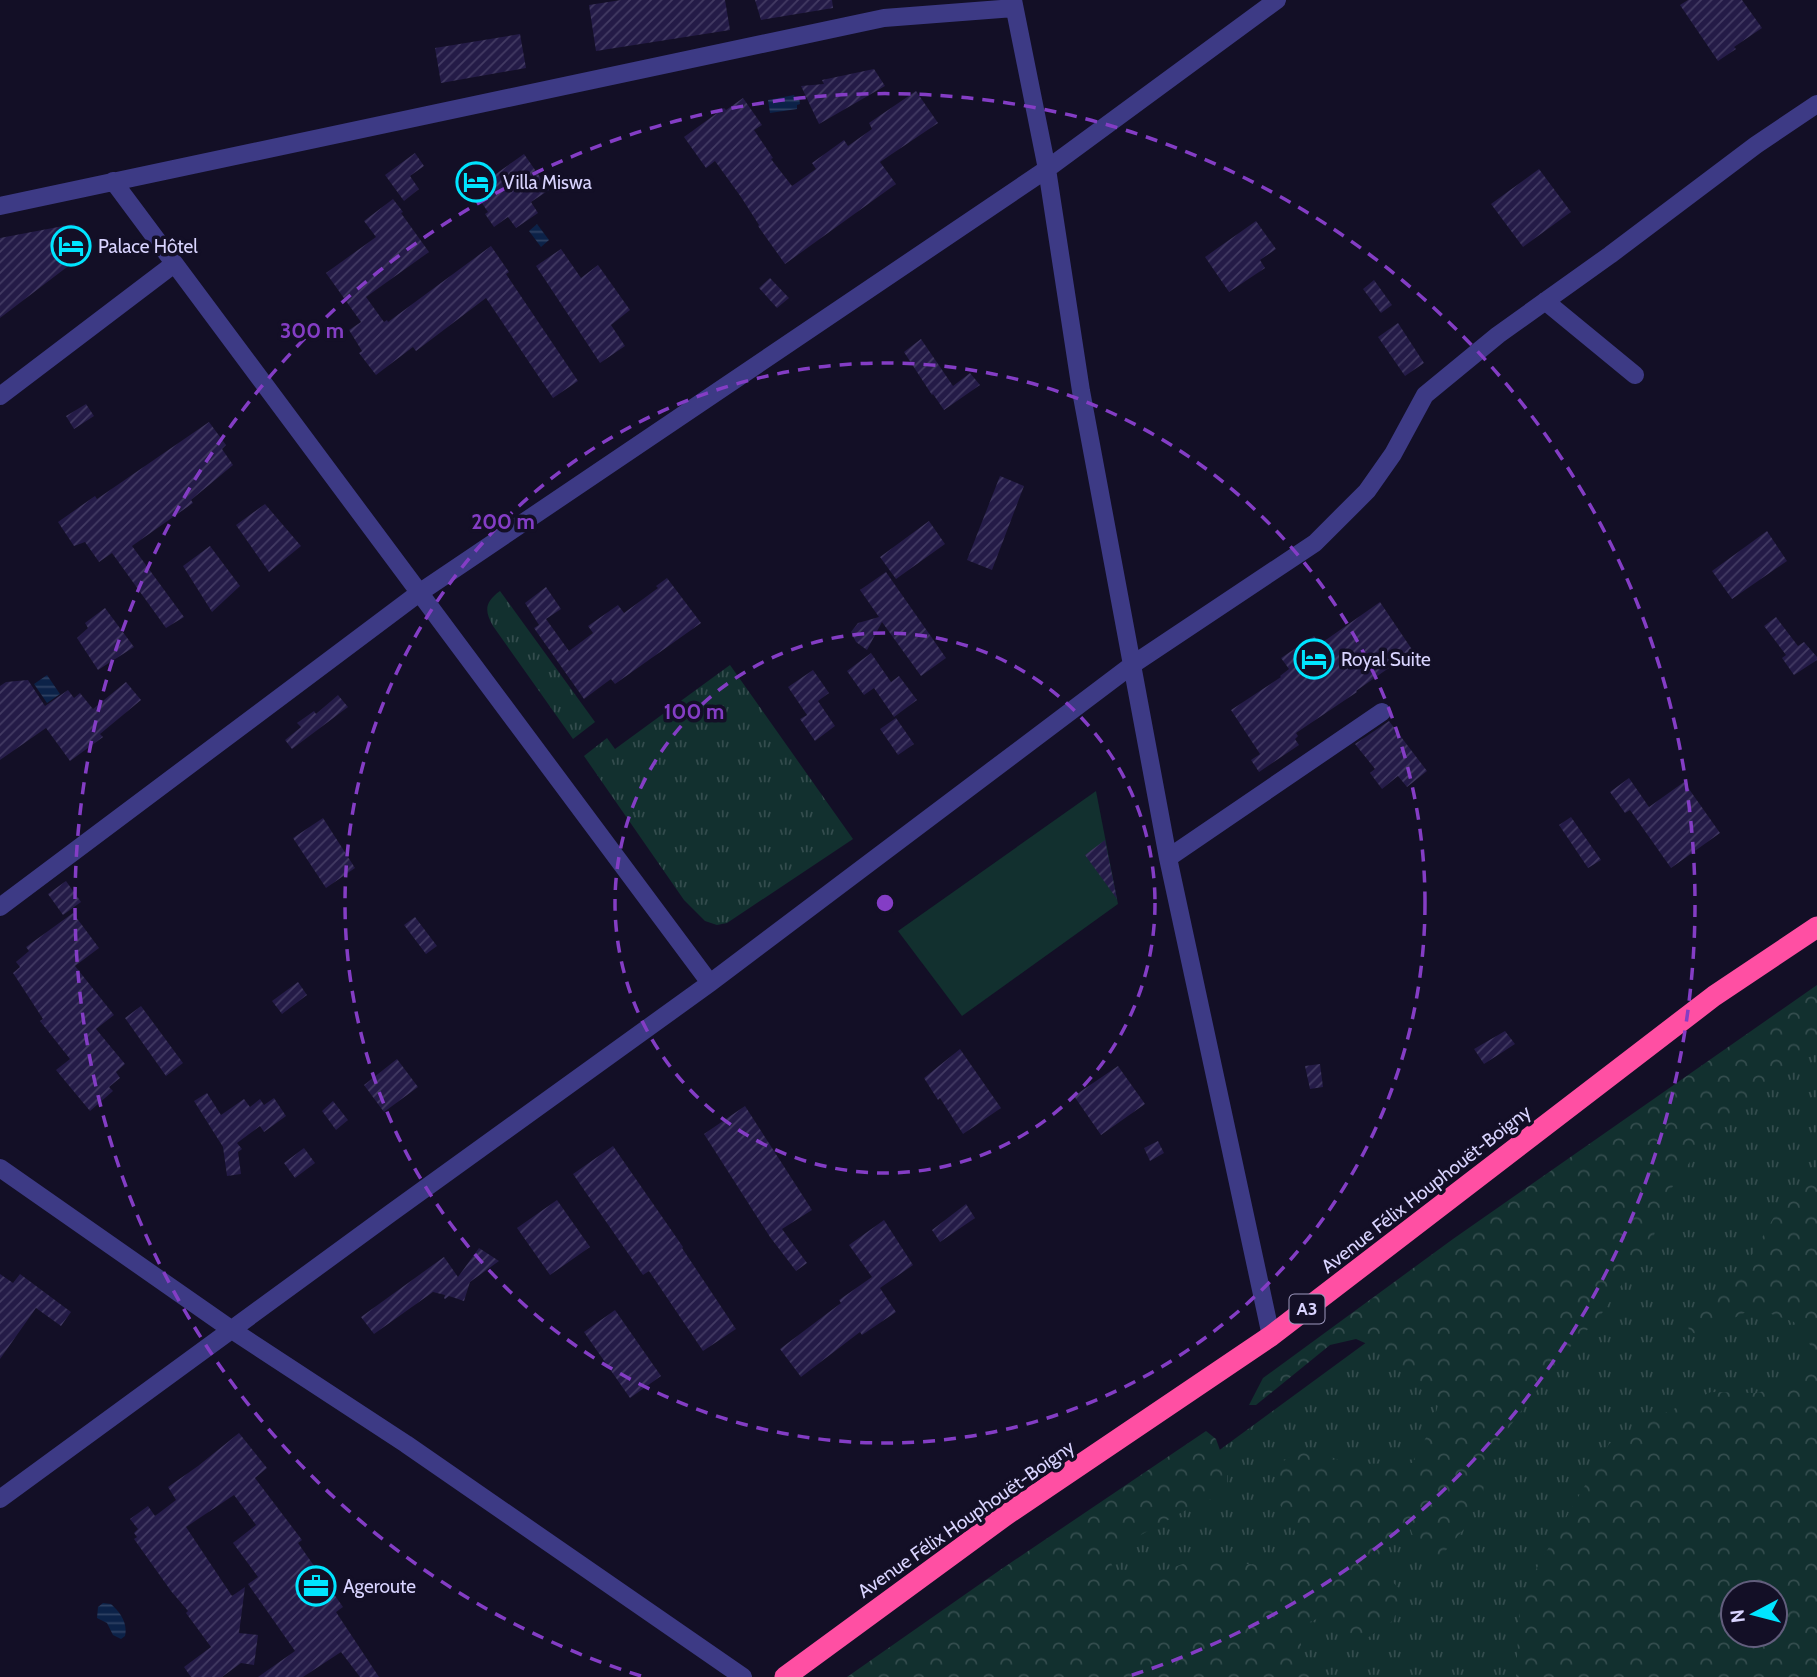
<svg xmlns="http://www.w3.org/2000/svg" width="1817" height="1677" font-family="Cabin,sans-serif">
  <defs>
    <pattern id="grass-tufts" width="24" height="20" patternUnits="userSpaceOnUse" patternTransform="scale(1.75)"><rect width="24" height="20" fill="#12302f"/><path d="M3 7l-1-3M5 7V3M7 7l1-3M15 17l-1-3M17 17v-4M19 17l1-3" fill="none" stroke="#344d4e"/></pattern>
    <pattern id="forest-crowns" width="20" height="18" patternUnits="userSpaceOnUse" patternTransform="scale(1.75)"><rect width="20" height="18" fill="#12302f"/><path d="M2 6a3 3 0 1 1 6 0M12 15a3 3 0 1 1 6 0" fill="none" stroke="#344d4e"/></pattern>
    <pattern id="water-rules" width="6" height="5" patternUnits="userSpaceOnUse" patternTransform="scale(1.75)"><rect width="6" height="5" fill="#0c2248"/><path d="M0 2.5h6" fill="none" stroke="#2f4163"/></pattern>
    <pattern id="building-hatch" width="6" height="6" patternUnits="userSpaceOnUse" patternTransform="scale(1.75)"><rect width="6" height="6" fill="#241b47"/><path d="M-1 1l2-2M0 6l6-6M5 7l2-2" fill="none" stroke="#433b63"/></pattern>
  </defs>
  <rect width="100%" height="100%" fill="#130f26"/>
  <path fill="url(#grass-tufts)" fill-rule="evenodd" d="M 500,591 L 595,722 L 573,739 L 493,626 C 484,610 485,602 500,591 Z
    M 730,665 L 853,839 L 727,923 L 717,925 L 705,921 L 684,900 L 584,756 L 607,738 L 615,749 Z
    M 1817,1012 L 1817,1677 L 910,1677 ZM 1733,1593 L 1775,1593 L 1775,1635 L 1733,1635 Z"/>
  <path fill="url(#forest-crowns)" fill-rule="evenodd" d="M 1817,985 L 1817,1047 L 1792,1060 L 1708,1136 L 1664,1199 L 1653,1239 L 1598,1319 L 1567,1350 L 1489,1454 L 1483,1492 L 1463,1530 L 1436,1562 L 1423,1561 L 1410,1528 L 1395,1532 L 1385,1554 L 1384,1572 L 1400,1590 L 1394,1620 L 1363,1641 L 1341,1634 L 1321,1617 L 1301,1626 L 1301,1651 L 1323,1677 L 847,1677 L 1000,1570 L 1206,1431 L 1216,1439 L 1227,1470 L 1227,1485 L 1214,1498 L 1186,1510 L 1130,1541 L 1108,1556 L 1116,1574 L 1141,1579 L 1191,1561 L 1266,1565 L 1293,1558 L 1300,1540 L 1275,1496 L 1282,1462 L 1302,1449 L 1317,1451 L 1348,1464 L 1412,1463 L 1429,1432 L 1438,1406 L 1383,1351 L 1356,1339 L 1330,1345 L 1256,1405 L 1249,1405 L 1263,1378 L 1453,1239 Z
    M 1817,1176 L 1817,1677 L 1516,1677 L 1520,1597 L 1609,1444 L 1656,1417 L 1711,1392 L 1756,1393 L 1797,1383 L 1813,1349 L 1794,1322 L 1754,1308 L 1728,1321 L 1703,1337 L 1689,1331 L 1686,1313 L 1721,1291 L 1745,1267 L 1786,1196 ZM 1775,1593 L 1775,1635 L 1733,1635 L 1733,1593 Z"/>
  <path fill="#12302f" d="M 1096,791 L 1118,904 L 962,1016 L 898,931 Z"/>
  <path fill="url(#water-rules)" d="M 794,95 L 795,97 L 799,97 L 800,104 L 797,105 L 797,109 L 770,113 L 768,100 Z
    M 537,224 L 549,240 L 541,247 L 529,231 Z
    M 47,675 L 60,694 L 47,703 L 34,684 Z
    M 103,1603 L 111,1604 C 120,1612 128,1623 125,1636 L 121,1639 L 113,1635 L 107,1623 L 97,1618 L 98,1607 Z"/>
  <path fill="url(#building-hatch)" d="M 621,0 L 725,0 L 730,30 L 596,51 L 589,5 Z
    M 755,0 L 832,0 L 833,8 L 761,20 Z
    M 1688,0 L 1742,0 L 1762,28 L 1734,47 L 1736,49 L 1718,61 L 1680,5 Z
    M 520,34 L 526,68 L 441,83 L 435,48 Z
    M 874,69 L 885,86 L 819,124 L 801,86 L 824,84 L 822,80 Z
    M 916,91 L 938,123 L 880,162 L 896,184 L 785,264 L 758,226 L 759,225 L 741,197 L 715,161 L 706,168 L 684,137 L 724,108 L 726,110 L 743,98 L 762,125 L 754,130 L 773,158 L 771,159 L 792,186 L 816,169 L 812,163 L 844,140 L 848,146 L 872,129 L 869,123 Z
    M 415,153 L 424,166 L 410,176 L 419,189 L 404,201 L 385,175 Z
    M 524,154 L 549,190 L 531,202 L 538,213 L 516,228 L 508,217 L 494,227 L 485,214 L 488,212 L 473,190 Z
    M 1539,169 L 1571,212 L 1523,247 L 1491,204 Z
    M 393,199 L 403,212 L 401,213 L 429,252 L 366,297 L 384,322 L 387,320 L 388,322 L 491,246 L 509,272 L 506,274 L 578,381 L 553,398 L 486,298 L 416,351 L 413,347 L 376,375 L 359,353 L 362,351 L 349,330 L 361,322 L 326,273 L 376,237 L 364,221 Z
    M 1256,221 L 1276,249 L 1260,260 L 1265,268 L 1229,292 L 1205,257 Z
    M 74,224 L 92,248 L 0,318 L 0,238 Z
    M 561,249 L 581,278 L 598,265 L 630,310 L 611,325 L 625,346 L 600,363 L 536,266 Z
    M 770,278 L 789,298 L 777,308 L 759,288 Z
    M 1374,280 L 1392,305 L 1381,313 L 1363,289 Z
    M 1398,323 L 1424,363 L 1405,376 L 1378,337 Z
    M 921,339 L 953,386 L 970,373 L 980,385 L 944,410 L 933,394 L 932,395 L 904,352 Z
    M 86,404 L 94,416 L 74,429 L 66,416 Z
    M 209,422 L 226,445 L 222,449 L 233,465 L 191,500 L 193,503 L 132,546 L 184,617 L 166,628 L 112,553 L 99,562 L 85,542 L 74,546 L 58,522 L 95,496 L 97,499 Z
    M 1000,476 L 1024,486 L 992,570 L 967,560 Z
    M 265,504 L 301,546 L 269,572 L 236,525 Z
    M 929,521 L 945,544 L 896,579 L 880,557 Z
    M 1767,531 L 1787,561 L 1732,599 L 1712,571 Z
    M 210,546 L 240,586 L 212,612 L 183,566 Z
    M 886,572 L 946,658 L 921,676 L 882,622 L 867,650 L 856,642 L 851,632 L 858,623 L 879,617 L 860,590 Z
    M 667,578 L 701,623 L 615,684 L 611,679 L 584,699 L 534,628 L 542,623 L 539,625 L 525,603 L 546,587 L 561,609 L 546,619 L 569,651 L 593,633 L 588,626 L 618,605 L 624,613 L 658,588 L 656,586 Z
    M 1380,602 L 1413,651 L 1356,691 L 1357,692 L 1296,733 L 1298,736 L 1295,739 L 1299,745 L 1259,772 L 1251,760 L 1260,754 L 1231,710 L 1281,677 L 1280,676 L 1289,669 L 1281,658 L 1314,636 L 1320,644 Z
    M 105,608 L 134,647 L 98,670 L 77,638 L 88,628 L 85,623 Z
    M 1776,617 L 1798,646 L 1804,642 L 1817,657 L 1817,660 L 1794,675 L 1782,658 L 1786,655 L 1764,626 Z
    M 871,653 L 891,682 L 899,676 L 917,700 L 894,717 L 874,688 L 864,695 L 847,671 Z
    M 813,670 L 829,693 L 818,701 L 835,726 L 815,741 L 800,719 L 807,715 L 788,687 Z
    M 28,680 L 45,706 L 68,690 L 74,698 L 80,693 L 93,709 L 126,682 L 141,700 L 100,734 L 103,737 L 70,761 L 46,728 L 0,760 L 0,686 L 6,682 Z
    M 338,695 L 348,707 L 292,749 L 285,740 L 301,727 L 297,723 L 314,711 L 316,714 Z
    M 896,718 L 914,744 L 898,755 L 880,729 Z
    M 1389,721 L 1427,771 L 1407,787 L 1398,776 L 1382,789 L 1370,773 L 1375,769 L 1355,744 Z
    M 1629,778 L 1649,807 L 1684,782 L 1720,833 L 1671,868 L 1630,810 L 1625,813 L 1610,792 Z
    M 1571,817 L 1601,860 L 1588,868 L 1559,825 Z
    M 323,818 L 355,868 L 326,888 L 293,838 Z
    M 1105,840 L 1117,899 L 1085,855 Z
    M 66,881 L 81,902 L 63,915 L 48,894 Z
    M 73,913 L 99,948 L 75,966 L 114,1015 L 96,1029 L 125,1064 L 116,1072 L 120,1078 L 109,1087 L 113,1091 L 90,1111 L 56,1070 L 70,1059 L 40,1021 L 43,1019 L 13,973 L 20,967 L 16,962 L 29,951 L 26,947 Z
    M 415,917 L 437,946 L 426,954 L 404,925 Z
    M 298,982 L 307,995 L 282,1014 L 272,1001 Z
    M 141,1006 L 183,1063 L 166,1076 L 125,1018 Z
    M 1505,1031 L 1515,1044 L 1484,1064 L 1474,1049 Z
    M 960,1049 L 1001,1108 L 963,1134 L 940,1098 L 938,1100 L 924,1078 Z
    M 397,1059 L 418,1087 L 384,1112 L 364,1085 Z
    M 1320,1064 L 1323,1087 L 1310,1089 L 1305,1066 Z
    M 1118,1066 L 1145,1104 L 1101,1135 L 1074,1096 Z
    M 207,1093 L 221,1115 L 244,1099 L 250,1107 L 260,1099 L 264,1105 L 274,1098 L 286,1116 L 264,1132 L 260,1126 L 237,1143 L 242,1149 L 238,1152 L 241,1174 L 227,1176 L 223,1147 L 194,1101 Z
    M 333,1101 L 348,1120 L 336,1130 L 322,1111 Z
    M 745,1106 L 812,1210 L 782,1229 L 807,1263 L 796,1271 L 770,1237 L 704,1134 Z
    M 1158,1141 L 1164,1153 L 1150,1161 L 1144,1148 Z
    M 613,1146 L 683,1247 L 682,1248 L 736,1329 L 703,1351 L 649,1271 L 643,1275 L 573,1174 Z
    M 304,1148 L 315,1163 L 295,1178 L 284,1163 Z
    M 557,1200 L 590,1247 L 550,1275 L 517,1228 Z
    M 966,1204 L 975,1218 L 940,1242 L 932,1230 Z
    M 884,1220 L 913,1265 L 880,1288 L 896,1312 L 862,1335 L 860,1332 L 801,1377 L 780,1349 L 841,1303 L 839,1300 L 872,1277 L 849,1245 Z
    M 479,1248 L 499,1261 L 470,1282 L 464,1301 L 449,1296 L 445,1299 L 444,1298 L 445,1295 L 433,1292 L 374,1334 L 361,1317 L 444,1257 L 458,1277 Z
    M 0,1274 L 13,1283 L 20,1274 L 71,1312 L 61,1326 L 36,1308 L 0,1359 Z
    M 615,1310 L 661,1376 L 630,1398 L 584,1332 Z
    M 239,1433 L 267,1468 L 255,1478 L 302,1540 L 298,1543 L 343,1607 L 336,1612 L 379,1677 L 360,1677 L 341,1652 L 303,1677 L 258,1677 L 295,1651 L 248,1584 L 258,1577 L 233,1543 L 256,1525 L 234,1495 L 186,1527 L 232,1596 L 245,1587 L 239,1633 L 258,1635 L 254,1665 L 241,1663 L 222,1677 L 191,1677 L 184,1667 L 211,1647 L 186,1613 L 188,1611 L 171,1591 L 134,1539 L 137,1537 L 134,1533 L 138,1529 L 130,1519 L 148,1506 L 155,1516 L 176,1500 L 168,1487 L 198,1466 Z"/>
  <g fill="none" stroke-linecap="round" stroke-linejoin="round">
    <path stroke="#3d3a85" stroke-width="18" d="M 1013,0 L 1047,169 L 1081,391 L 1168,858 L 1271,1336
      M 113,181 L 710,983
      M 0,206 L 884,18 L 1014,8
      M 1545,301 L 1635,375
      M 0,396 L 174,264
      M 1168,858 L 1382,712
      M 0,907 L 419,593 L 1047,169 L 1277,0
      M 0,1168 L 232,1330 L 406,1444 L 743,1677
      M 0,1499 L 391,1213 L 710,983 L 1132,665 L 1315,543 L 1367,491 L 1393,454 L 1425,395 L 1498,335 L 1610,255 L 1756,145 L 1817,104"/>
    <path stroke="#ff4fa3" stroke-width="21" d="M 785,1677 L 1006,1515 L 1271,1336 L 1714,996 L 1817,927"/>
  </g>
  <g fill="none" stroke="#843dc5" stroke-width="3.5" stroke-dasharray="12 9">
    <circle cx="885" cy="903" r="270"/>
    <circle cx="885" cy="903" r="540"/>
    <path d="M641 1676A810 810 0 1 1 1129 1676"/>
  </g>
  <defs>
    <g id="hotel-ring" transform="scale(2.0125)"><circle r="9.5" fill="#130f26" stroke="#00e5ff" stroke-width="1.5"/><path d="M-6-4.5h1.5V1H6V5H4.5V3h-9V5H-6ZM-4 0a1.8 1.8 0 1 1 3.6 0ZM.5 0V-2.5h3Q6-2.5 6 0Z" fill="#00e5ff"/></g>
    <g id="office-ring" transform="scale(2.0125)"><circle r="9.5" fill="#130f26" stroke="#00e5ff" stroke-width="1.5"/><path d="M-6-3h4V-5.5h4V-3h4V5H-6ZM-1-4.5V-3h2v-1.5ZM-6 0V1H6V0Z" fill="#00e5ff"/></g>
  </defs>
  <g fill-rule="evenodd">
    <use href="#hotel-ring" x="476" y="182"/>
    <use href="#hotel-ring" x="71" y="246"/>
    <use href="#hotel-ring" x="1314" y="659"/>
    <use href="#office-ring" x="316" y="1586"/>
  </g>
  <g text-anchor="middle" dominant-baseline="central" stroke-width="7" stroke-linejoin="round" paint-order="stroke">
    <rect fill="#130f26" stroke="#9e99be" stroke-width="2" x="1289.5" y="1294.5" width="35" height="29" rx="5"/>
    <g font-size="18" font-weight="bold" fill="#d9d4ff">
      <text x="1307" y="1309">A3</text>
    </g>
    <g font-size="19" fill="#d9d4ff" stroke="#130f26" text-anchor="start">
      <text x="503" y="182">Villa Miswa</text>
      <text x="98" y="246">Palace Hôtel</text>
      <text x="1341" y="659">Royal Suite</text>
      <text x="343" y="1586">Ageroute</text>
    </g>
    <g font-size="19" fill="#d9d4ff" stroke="#130f26">
      <text transform="translate(1426 1189) rotate(-38)">Avenue Félix Houphouët-Boigny</text>
      <text transform="translate(966 1519) rotate(-35)">Avenue Félix Houphouët-Boigny</text>
    </g>
  </g>
  <circle cx="885" cy="903" r="10" fill="#843dc5" stroke="#130f26" stroke-width="3.5"/>
  <g font-size="21" text-anchor="middle" font-weight="bold" fill="#843dc5" stroke="#130f26" stroke-width="7" stroke-linejoin="round" paint-order="stroke">
    <text x="312" y="338">300 m</text>
    <text x="503" y="529">200 m</text>
    <text x="694" y="719">100 m</text>
  </g>
  <g transform="translate(1754 1614) rotate(263)"><circle r="33" fill="#130f26" stroke="#625e7d" stroke-width="2"/>
  <path d="M0-5L12 26L0 18L-12 26Z" fill="#00e5ff"/>
  <text y="-10" font-size="19" font-weight="bold" text-anchor="middle" fill="#d9d4ff">N</text>
  </g>
</svg>
